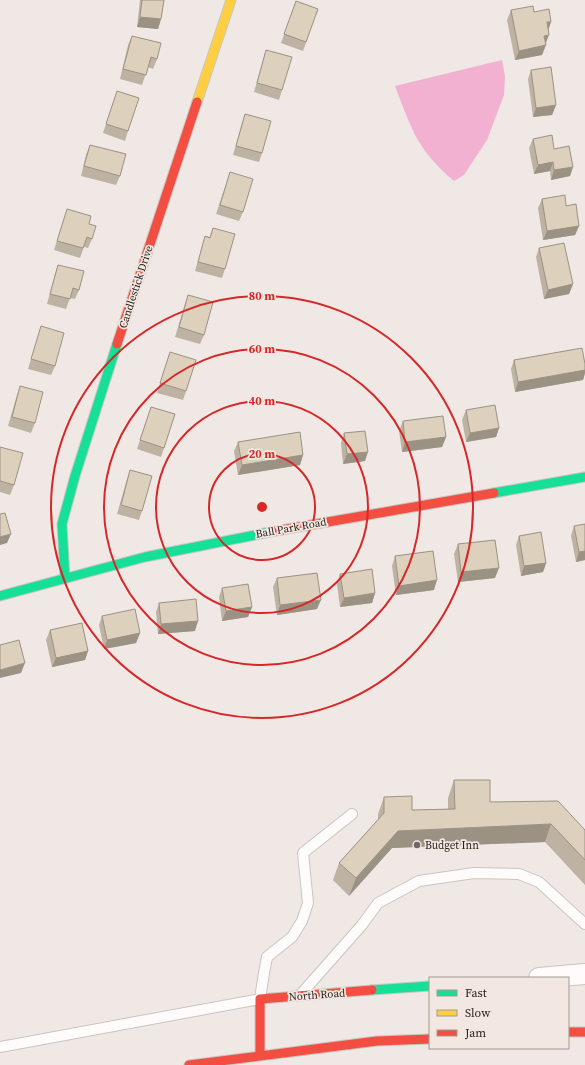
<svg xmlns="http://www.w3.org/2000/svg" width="585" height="1065" font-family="'Source Serif 4',serif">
  <rect width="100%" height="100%" fill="#efe8e5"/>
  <path fill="#f3b1d1" d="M 502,60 L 505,76 L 504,95 L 487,140 L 464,175 L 454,181 C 438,168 423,151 414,133 C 407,118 401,102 395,86 Z"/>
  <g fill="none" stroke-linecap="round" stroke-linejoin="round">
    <g stroke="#cac5c2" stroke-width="12">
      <path id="lane" d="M 301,994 L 362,925 L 378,903 L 419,881 L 474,873 L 519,874 L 539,882 L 585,924
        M 0,1047 L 260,999 L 264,973 L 267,957 L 292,937 L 302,921 L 308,903 L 303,853 L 352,814"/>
    </g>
    <g stroke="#cac5c2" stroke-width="22">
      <path id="street" d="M 539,978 L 585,974"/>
    </g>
    <g stroke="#cac5c2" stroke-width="11">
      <path id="fast" d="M 494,493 L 585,477
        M 65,578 L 62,524 L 75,476 L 117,344
        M 0,596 L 145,557 L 270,532
        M 372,990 L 430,986"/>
    </g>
    <g stroke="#cac5c2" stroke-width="11">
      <path id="slow" d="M 197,102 L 231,0"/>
    </g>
    <g stroke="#cac5c2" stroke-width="11">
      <path id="jam" d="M 117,344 L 197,102
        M 270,532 L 494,493
        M 568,1032 L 585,1032
        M 260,1056 L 260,999 L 372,990
        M 189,1065 L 377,1041 L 430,1039"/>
    </g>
    <use href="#lane" stroke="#fdfcfb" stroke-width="10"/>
    <use href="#street" stroke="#fdfcfb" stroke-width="20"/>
    <use href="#fast" stroke="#16e098" stroke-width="9"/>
    <use href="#slow" stroke="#ffcf43" stroke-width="9"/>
    <use href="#jam" stroke="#f24e42" stroke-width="9"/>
  </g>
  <path fill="#beb3a3" d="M 140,0 L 164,0 L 161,19 L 158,29 L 137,27 Z
    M 296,1 L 318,9 L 303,51 L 281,43 Z
    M 511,10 L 534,12 L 548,30 L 546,44 L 542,55 L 515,60 L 507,20 Z
    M 132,36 L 157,59 L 153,69 L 148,67 L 142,85 L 120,79 L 128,45 Z
    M 266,50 L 282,90 L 279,100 L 254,92 L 263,60 Z
    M 531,70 L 556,105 L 552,115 L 533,117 L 528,79 Z
    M 117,91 L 128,131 L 125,141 L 103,133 Z
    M 245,114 L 262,153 L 259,162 L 233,155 L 242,123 Z
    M 533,139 L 554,149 L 573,167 L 570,176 L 551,180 L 550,171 L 534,174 L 529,148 Z
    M 90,145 L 120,176 L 116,185 L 81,176 L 86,155 Z
    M 230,172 L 243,212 L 239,221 L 216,214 Z
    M 542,199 L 566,206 L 579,226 L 575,235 L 543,240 L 538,208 Z
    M 67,209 L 89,224 L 92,239 L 88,248 L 84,247 L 80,258 L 54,250 Z
    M 213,228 L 225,269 L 222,278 L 195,271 L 202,246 L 205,236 L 210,237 Z
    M 539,248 L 573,284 L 569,294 L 544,299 L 536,257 Z
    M 58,265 L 79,290 L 75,299 L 70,298 L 66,309 L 47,304 L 55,274 Z
    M 188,295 L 204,335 L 200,344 L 175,337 L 185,304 Z
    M 41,326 L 55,366 L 51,375 L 28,369 Z
    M 170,352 L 186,391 L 183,400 L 157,393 Z
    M 514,360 L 585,364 L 585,373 L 583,380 L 515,392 L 511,369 Z
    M 20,386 L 35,423 L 31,433 L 8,426 L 17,395 Z
    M 466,410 L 499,428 L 496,437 L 466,442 L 462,420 Z
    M 148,416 L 164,448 L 161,457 L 137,449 Z
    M 403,421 L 446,437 L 442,447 L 402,452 L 399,431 Z
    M 344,433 L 365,461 L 343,464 L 341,443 Z
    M 238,442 L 303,455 L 300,465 L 238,475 L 234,451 Z
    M 0,447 L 14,485 L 10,495 L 0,492 Z
    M 130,470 L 142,511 L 139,520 L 117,514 L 127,479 Z
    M 585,524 L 585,560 L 576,562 L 571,536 L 574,526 Z
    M 519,536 L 546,563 L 543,572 L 521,576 L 516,545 Z
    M 458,544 L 495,578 L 458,582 L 454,554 Z
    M 395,556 L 434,590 L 396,595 L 392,566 Z
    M 340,574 L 375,593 L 372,603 L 340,607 L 337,584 Z
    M 277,578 L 317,609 L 277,615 L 273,587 Z
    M 222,588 L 252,607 L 248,617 L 222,621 L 219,597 Z
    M 159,603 L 195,631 L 158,634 L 156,612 Z
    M 102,616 L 140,633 L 136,643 L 104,649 L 99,625 Z
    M 50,630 L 88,651 L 85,660 L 52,667 L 46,640 Z
    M 454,780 L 490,802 L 585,830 L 585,885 L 545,842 L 392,848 L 349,896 L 333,880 L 339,863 L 378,820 L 378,814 L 384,797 L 412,810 L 448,809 L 448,798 Z"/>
  <path fill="#9b9284" d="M 140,17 L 161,19 L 158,29 L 137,27 Z
    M 547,22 L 551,22 L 548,31 Z
    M 549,35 L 545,45 L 544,36 Z
    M 546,45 L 542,55 L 515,60 L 519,51 Z
    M 556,105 L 552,115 L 533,117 L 536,108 Z
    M 553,162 L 550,171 L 534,174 L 538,165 Z
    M 573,167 L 570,176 L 551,180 L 554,170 Z
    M 579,226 L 575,235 L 543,240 L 547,231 Z
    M 573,284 L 569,294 L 544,299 L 548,290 Z
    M 585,370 L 585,373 L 583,380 L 515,392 L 518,382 Z
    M 499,428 L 496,437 L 466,442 L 470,433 Z
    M 446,437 L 442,447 L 402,452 L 405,442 Z
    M 368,452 L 365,461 L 343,464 L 347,454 Z
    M 303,455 L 300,465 L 238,475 L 242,465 Z
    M 11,534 L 7,543 L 0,545 L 0,537 Z
    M 585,551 L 585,560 L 576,562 L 579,552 Z
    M 546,563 L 543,572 L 521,576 L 524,566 Z
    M 499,568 L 495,578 L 458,582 L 461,572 Z
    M 437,580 L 434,590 L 396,595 L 399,586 Z
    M 375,593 L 372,603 L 340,607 L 344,598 Z
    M 321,600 L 317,609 L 277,615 L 280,605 Z
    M 252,607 L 248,617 L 222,621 L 226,611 Z
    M 198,621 L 195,631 L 158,634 L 161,624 Z
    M 140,633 L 136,643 L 104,649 L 107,640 Z
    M 88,651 L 85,660 L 52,667 L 56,658 Z
    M 25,663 L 21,673 L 0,678 L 0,670 Z
    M 551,824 L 545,842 L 392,848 L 349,896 L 356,878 L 398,831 Z"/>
  <path fill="#ddd0bd" stroke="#9b9284" d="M 142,0 L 164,0 L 161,19 L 140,17 Z
    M 296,1 L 318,9 L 306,42 L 284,34 Z
    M 533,6 L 534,12 L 549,9 L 551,22 L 547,22 L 549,35 L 544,36 L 546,45 L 519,51 L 511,10 Z
    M 132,36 L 161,43 L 157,59 L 151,57 L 146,75 L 123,69 Z
    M 266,50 L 292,57 L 282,90 L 257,83 Z
    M 551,67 L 556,105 L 536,108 L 531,70 Z
    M 117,91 L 139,98 L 128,131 L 106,124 Z
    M 245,114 L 271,121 L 262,153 L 236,146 Z
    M 552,135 L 554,149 L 569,146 L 573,167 L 554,170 L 553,162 L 538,165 L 533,139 Z
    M 90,145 L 126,154 L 120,176 L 84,166 Z
    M 230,172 L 253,179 L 243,212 L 220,205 Z
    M 565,195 L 566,206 L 576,204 L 579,226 L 547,231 L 542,199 Z
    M 67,209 L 91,216 L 89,224 L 96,226 L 92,239 L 87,237 L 83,248 L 57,241 Z
    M 213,228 L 235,234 L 225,269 L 198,262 L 205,236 L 210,238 Z
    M 564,243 L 573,284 L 548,290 L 539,248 Z
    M 58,265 L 84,271 L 79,290 L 73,288 L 70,299 L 50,294 Z
    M 188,295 L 213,302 L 204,335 L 179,327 Z
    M 41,326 L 64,333 L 55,366 L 31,359 Z
    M 582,348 L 585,364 L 585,370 L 518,382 L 514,360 Z
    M 170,352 L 196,360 L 186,391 L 160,383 Z
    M 20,386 L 43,392 L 35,423 L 12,417 Z
    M 495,405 L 499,428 L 470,433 L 466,410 Z
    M 151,407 L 175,414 L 164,448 L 140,440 Z
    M 443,416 L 446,437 L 405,442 L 403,421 Z
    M 365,431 L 368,452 L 347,454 L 344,433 Z
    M 300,432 L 303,455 L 242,465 L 238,442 Z
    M 0,447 L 23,453 L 14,485 L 0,481 Z
    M 130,470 L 152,476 L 142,511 L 121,505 Z
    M 5,513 L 11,534 L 0,537 L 0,514 Z
    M 585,524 L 585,551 L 579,552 L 574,526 Z
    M 541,532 L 546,563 L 524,566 L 519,536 Z
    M 495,540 L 499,568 L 461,572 L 458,544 Z
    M 433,551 L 437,580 L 399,586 L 395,556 Z
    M 372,569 L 375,593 L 344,598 L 340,574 Z
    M 317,573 L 321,600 L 280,605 L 277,578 Z
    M 248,584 L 252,607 L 226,611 L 222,588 Z
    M 196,599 L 198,621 L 161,624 L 159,603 Z
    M 135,609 L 140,633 L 107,640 L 102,616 Z
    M 82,623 L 88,651 L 56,658 L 50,630 Z
    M 19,640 L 25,663 L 0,670 L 0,645 Z
    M 454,780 L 490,780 L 490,802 L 558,801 L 585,830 L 585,860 L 551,824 L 398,831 L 356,878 L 339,863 L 384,813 L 384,797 L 412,796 L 412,810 L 455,809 Z"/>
  <g fill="none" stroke="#d62828" stroke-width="2">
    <circle cx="262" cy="507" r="53"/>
    <circle cx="262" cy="507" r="106"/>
    <circle cx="262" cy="507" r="158"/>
    <circle cx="262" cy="507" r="211"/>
  </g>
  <circle fill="#6e6866" stroke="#f3e7e1" stroke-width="1.5" cx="417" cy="845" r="4"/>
  <g text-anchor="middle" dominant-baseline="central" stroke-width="3.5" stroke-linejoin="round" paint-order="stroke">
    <g font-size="11" fill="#282321" stroke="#f3e7e1">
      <text transform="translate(136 287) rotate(-72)">Candlestick Drive</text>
      <text transform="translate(291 528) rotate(-10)">Ball Park Road</text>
      <text transform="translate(317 995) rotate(-4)">North Road</text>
    </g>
    <g font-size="11" fill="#282321" stroke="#f3e7e1" text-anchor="start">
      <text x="425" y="845">Budget Inn</text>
    </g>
  </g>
  <circle cx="262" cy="507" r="6" fill="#d62828" stroke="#f3e7e1" stroke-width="2"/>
  <g font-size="12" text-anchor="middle" font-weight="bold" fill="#d62828" stroke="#f3e7e1" stroke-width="3.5" stroke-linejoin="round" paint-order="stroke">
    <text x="262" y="300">80 m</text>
    <text x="262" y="353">60 m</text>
    <text x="262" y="405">40 m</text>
    <text x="262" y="458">20 m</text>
  </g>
  <rect x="429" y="977" width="140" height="72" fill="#f3e7e1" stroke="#a29994"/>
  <rect x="437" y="990" width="20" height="6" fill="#16e098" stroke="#a29994"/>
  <text x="465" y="997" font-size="12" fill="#282321">Fast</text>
  <rect x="437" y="1010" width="20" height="6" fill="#ffcf43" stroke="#a29994"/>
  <text x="465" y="1017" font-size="12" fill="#282321">Slow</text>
  <rect x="437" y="1030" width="20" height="6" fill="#f24e42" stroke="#a29994"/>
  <text x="465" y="1037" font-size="12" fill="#282321">Jam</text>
</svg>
